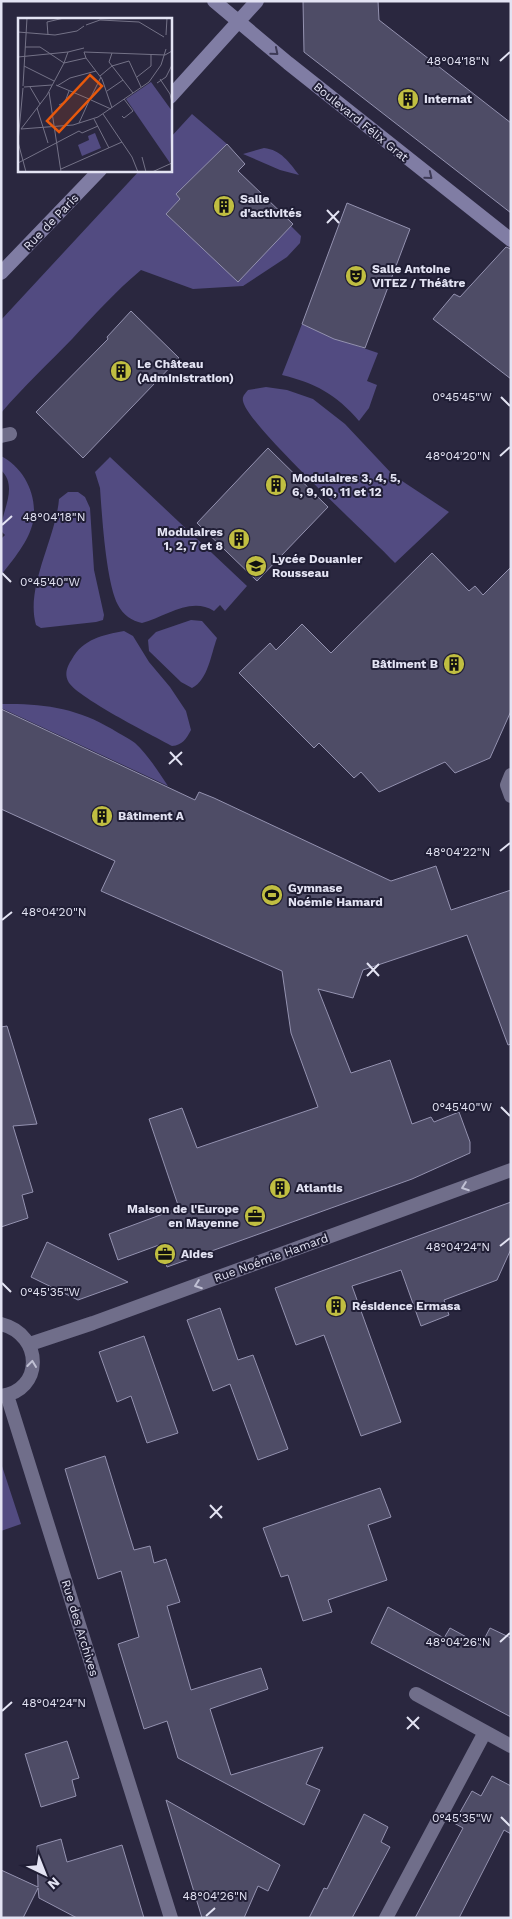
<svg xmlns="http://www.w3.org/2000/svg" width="512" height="1919" font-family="'Work Sans',sans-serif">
  <rect width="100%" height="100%" fill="#2a273f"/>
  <path fill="#524b81" d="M 192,114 L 227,144 L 177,194 L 180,199 L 166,214 L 238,281 L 291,226 L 301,236 L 300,243 L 287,257 L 243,286 L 193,289 L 141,270 C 116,291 95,314 73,338 C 49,363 24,386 1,413 L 1,320 L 140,170 L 170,170 L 170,138 Z
    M 264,148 C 281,150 289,162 299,175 L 280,170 L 243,154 Z
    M 302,324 L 331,337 L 378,353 L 367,381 L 377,385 L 369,408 L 359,421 C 336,394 315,383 282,375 Z
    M 266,387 L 287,390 L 313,399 L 345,424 L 393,475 L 449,512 L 395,563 C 371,537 247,425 243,401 C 242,396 245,394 248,390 Z
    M 1,456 C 24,468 38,495 33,522 C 29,541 13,560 1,575 L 1,539 L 5,535 L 1,531 C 1,511 19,487 1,470 Z
    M 110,457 L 247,586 L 225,611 L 220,605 L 214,611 C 191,596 165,617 142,623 C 132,621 123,615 118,605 C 106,582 102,516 100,488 L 95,472 Z
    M 68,492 L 78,492 L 85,497 L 90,508 L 94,570 L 104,615 L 103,620 L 96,622 L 41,628 L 36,625 C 25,587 56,538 59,499 Z
    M 191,620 L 202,621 L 217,638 C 211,654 208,680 192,688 L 181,682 L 149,651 L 148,640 L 156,632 Z
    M 124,631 L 133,636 L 149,662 L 170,687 L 186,711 L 191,730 C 186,739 183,745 172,746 C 154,736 74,696 68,681 C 64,673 68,665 72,659 C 83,639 103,635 124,631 Z
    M 1,704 C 42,703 77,708 112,729 C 119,734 129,738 135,743 C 148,755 158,771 168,786 L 1,708 Z
    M 1,1463 L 21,1524 L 1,1531 Z"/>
  <path fill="#4e4c66" stroke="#9492b0" d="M 303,1 L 378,1 L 379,20 L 511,123 L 511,213 L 304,52 Z
    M 227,144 L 245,164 L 238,171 L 293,224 L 238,282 L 166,214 L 180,199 L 176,194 Z
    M 347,203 L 410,229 L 365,348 L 334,339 L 302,324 Z
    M 506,247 L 511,249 L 511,379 L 433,319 L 454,294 L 460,297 Z
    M 131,311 L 179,358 L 83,458 L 36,412 L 108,339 L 107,337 Z
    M 268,448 L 328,507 L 257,581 L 197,523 Z
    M 432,553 L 469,591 L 475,586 L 483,595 L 511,567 L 511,711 L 490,758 L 455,773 L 445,762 L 379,792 L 361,772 L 354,778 L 319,743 L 314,748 L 239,673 L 270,643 L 276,650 L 302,624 L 331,653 Z
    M 1,709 L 195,800 L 199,792 L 214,798 L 391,881 L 436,866 L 451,910 L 511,890 L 511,1044 L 508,1045 L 467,935 L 363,970 L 353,998 L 318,989 L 351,1073 L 390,1060 L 412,1124 L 431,1117 L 434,1122 L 459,1112 L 470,1142 L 470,1153 L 412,1179 L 167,1267 L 159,1245 L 118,1260 L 109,1234 L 179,1208 L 149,1119 L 182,1108 L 197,1148 L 318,1107 L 291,1033 L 282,971 L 101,891 L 115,861 L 1,809 Z
    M 7,1026 L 37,1124 L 13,1126 L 33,1192 L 22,1195 L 28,1218 L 1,1227 L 1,1027 Z
    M 511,1202 L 511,1249 L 497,1280 L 444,1300 L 449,1315 L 421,1326 L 401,1270 L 352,1286 L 401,1422 L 361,1436 L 324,1335 L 296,1345 L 275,1288 Z
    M 47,1242 L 128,1282 L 78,1300 L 31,1277 Z
    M 220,1308 L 238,1360 L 253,1355 L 288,1449 L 258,1460 L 230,1384 L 213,1391 L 187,1320 Z
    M 144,1336 L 178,1433 L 147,1443 L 131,1396 L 117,1402 L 99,1352 Z
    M 105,1456 L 134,1550 L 150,1546 L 154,1563 L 166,1559 L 180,1602 L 167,1606 L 191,1690 L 261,1668 L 268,1689 L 210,1709 L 231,1775 L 323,1747 L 306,1784 L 320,1790 L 304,1825 L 178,1758 L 167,1721 L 144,1729 L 118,1644 L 139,1637 L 121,1571 L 98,1579 L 65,1469 Z
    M 380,1488 L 391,1517 L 368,1525 L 387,1580 L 328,1600 L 332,1612 L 303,1621 L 288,1575 L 281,1577 L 263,1528 Z
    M 388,1607 L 444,1638 L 450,1628 L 481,1645 L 490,1628 L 511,1638 L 511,1717 L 371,1643 Z
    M 67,1741 L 79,1778 L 72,1780 L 76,1796 L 41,1807 L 25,1754 Z
    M 492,1776 L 511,1786 L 511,1834 L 504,1830 L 459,1918 L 415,1918 L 463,1828 L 454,1823 L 472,1791 L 481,1796 Z
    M 166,1800 L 280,1865 L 268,1891 L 258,1886 L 244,1918 L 202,1918 Z
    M 364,1814 L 388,1827 L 381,1842 L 390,1847 L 352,1918 L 309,1918 L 324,1888 L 327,1889 Z
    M 61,1839 L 67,1862 L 122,1845 L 144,1918 L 77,1918 L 39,1898 L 38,1888 L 23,1918 L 1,1918 L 1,1870 L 38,1887 L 37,1846 Z"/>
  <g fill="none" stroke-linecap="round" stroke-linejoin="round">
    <path stroke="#706e8a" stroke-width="14" d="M 1,436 L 10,434
      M 511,775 L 507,785 L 511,796
      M 1,1324 C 44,1335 43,1391 1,1396
      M 30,1344 L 93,1323 L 511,1170
      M 7,1395 L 171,1918
      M 416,1694 L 511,1746
      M 386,1918 L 485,1732"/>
    <path stroke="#807da4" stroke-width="14" d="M 214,1 L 288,63 L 511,240
      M 170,97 L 257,1
      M 1,273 L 100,170"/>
  </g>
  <defs><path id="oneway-chevron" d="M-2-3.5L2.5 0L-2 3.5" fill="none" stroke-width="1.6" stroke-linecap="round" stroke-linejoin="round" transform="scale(1.25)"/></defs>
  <g stroke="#3d3a56">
    <use href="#oneway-chevron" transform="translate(275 52) rotate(40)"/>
    <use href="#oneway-chevron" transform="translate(429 176) rotate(39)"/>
  </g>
  <g stroke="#c0c0d4">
    <use href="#oneway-chevron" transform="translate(465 1187) rotate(160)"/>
    <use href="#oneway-chevron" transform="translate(198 1285) rotate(160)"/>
    <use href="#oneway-chevron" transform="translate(32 1364) rotate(-83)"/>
  </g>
  <path fill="none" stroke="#e3e3f3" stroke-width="2" d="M 500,61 L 510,52M 327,210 L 339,223M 327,223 L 339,211M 501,397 L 510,406M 500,456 L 510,447M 2,525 L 12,516M 2,573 L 11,582M 170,752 L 182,765M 169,764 L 182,752M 500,851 L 510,843M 2,920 L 12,912M 367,963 L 379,976M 367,976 L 379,964M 501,1107 L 510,1116M 500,1246 L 510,1238M 2,1283 L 11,1292M 210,1505 L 222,1518M 210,1518 L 222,1506M 500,1642 L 510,1633M 2,1711 L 12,1702M 407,1717 L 419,1729M 407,1729 L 419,1717M 501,1817 L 510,1826M 206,1916 L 215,1908"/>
  <defs>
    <g id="building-disc" transform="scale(1.125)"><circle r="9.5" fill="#c0be41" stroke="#201e35"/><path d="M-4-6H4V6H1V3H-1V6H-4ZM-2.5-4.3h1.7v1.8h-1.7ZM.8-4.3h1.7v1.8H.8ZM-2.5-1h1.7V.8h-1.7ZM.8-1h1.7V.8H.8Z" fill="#111"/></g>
    <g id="theatre-disc" transform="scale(1.125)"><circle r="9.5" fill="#c0be41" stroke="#201e35"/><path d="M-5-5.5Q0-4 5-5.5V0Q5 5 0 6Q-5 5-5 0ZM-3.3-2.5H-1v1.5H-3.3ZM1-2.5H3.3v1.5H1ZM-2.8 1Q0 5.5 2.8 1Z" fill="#111"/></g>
    <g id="school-disc" transform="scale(1.125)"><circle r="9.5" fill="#c0be41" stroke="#201e35"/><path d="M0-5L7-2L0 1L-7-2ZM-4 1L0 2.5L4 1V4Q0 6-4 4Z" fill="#111"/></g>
    <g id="stadium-disc" transform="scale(1.125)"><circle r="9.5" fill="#c0be41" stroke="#201e35"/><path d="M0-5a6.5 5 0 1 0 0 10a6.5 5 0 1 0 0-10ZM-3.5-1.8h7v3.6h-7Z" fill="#111"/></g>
    <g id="office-disc" transform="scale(1.125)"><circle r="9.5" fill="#c0be41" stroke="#201e35"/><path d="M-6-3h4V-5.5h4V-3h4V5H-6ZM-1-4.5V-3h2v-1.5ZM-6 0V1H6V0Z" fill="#111"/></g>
  </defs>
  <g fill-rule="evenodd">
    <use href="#building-disc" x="408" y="99"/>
    <use href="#building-disc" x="224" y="206"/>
    <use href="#theatre-disc" x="356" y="276"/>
    <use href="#building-disc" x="121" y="371"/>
    <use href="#building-disc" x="276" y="485"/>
    <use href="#building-disc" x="239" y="539"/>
    <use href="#school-disc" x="256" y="566"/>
    <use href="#building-disc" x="454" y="664"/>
    <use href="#building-disc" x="102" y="816"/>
    <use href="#stadium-disc" x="272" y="895"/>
    <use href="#building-disc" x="280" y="1188"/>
    <use href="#office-disc" x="255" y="1216"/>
    <use href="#office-disc" x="165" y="1254"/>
    <use href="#building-disc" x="336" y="1306"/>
  </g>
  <g text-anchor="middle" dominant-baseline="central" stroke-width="4" stroke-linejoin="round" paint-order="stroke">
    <g font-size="12" font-weight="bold" fill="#e3e3f3" stroke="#201e35" text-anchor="start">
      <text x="424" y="99">Internat</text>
      <text x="240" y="199">Salle<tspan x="240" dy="14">d'activités</tspan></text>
      <text x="372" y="269">Salle Antoine<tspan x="372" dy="14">VITEZ / Théâtre</tspan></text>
      <text x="137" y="364">Le Château<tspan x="137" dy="14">(Administration)</tspan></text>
      <text x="292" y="478">Modulaires 3, 4, 5,<tspan x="292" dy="14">6, 9, 10, 11 et 12</tspan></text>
      <text x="223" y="532" text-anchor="end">Modulaires<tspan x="223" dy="14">1, 2, 7 et 8</tspan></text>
      <text x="272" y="559">Lycée Douanier<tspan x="272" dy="14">Rousseau</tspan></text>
      <text x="438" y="664" text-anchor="end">Bâtiment B</text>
      <text x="118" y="816">Bâtiment A</text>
      <text x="288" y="888">Gymnase<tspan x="288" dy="14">Noémie Hamard</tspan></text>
      <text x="296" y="1188">Atlantis</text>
      <text x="239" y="1209" text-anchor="end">Maison de l'Europe<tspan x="239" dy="14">en Mayenne</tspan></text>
      <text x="181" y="1254">Aides</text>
      <text x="352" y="1306">Résidence Ermasa</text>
    </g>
    <g font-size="12" fill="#e3e3f3" stroke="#201e35">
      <text transform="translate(361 122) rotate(39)">Boulevard Félix Grat</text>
      <text transform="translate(51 222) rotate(-46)">Rue de Paris</text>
      <text transform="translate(271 1258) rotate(-20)">Rue Noémie Hamard</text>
      <text transform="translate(80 1628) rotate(73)">Rue des Archives</text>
    </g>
  </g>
  <g transform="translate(18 18)">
    <rect width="154" height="154" fill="#2a273f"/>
    <path d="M 133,64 L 154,93 L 152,145 L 108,81 ZM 77,115 L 83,130 L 64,138 L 60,127 L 71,122 L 70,118 Z" fill="#524b81"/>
    <path fill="none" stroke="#747287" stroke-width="1" d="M 68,7 L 82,2 L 121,4 L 146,19M 0,14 L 37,17 L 59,13 L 66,8M 30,17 L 29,4 L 46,0M 148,17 L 149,0M 7,29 L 22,29 L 46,45 L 50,34M 50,34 L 66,30M 94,35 L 91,44 L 115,75M 0,39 L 50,34M 68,40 L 84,61 L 94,90M 6,48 L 36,63M 82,58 L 94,48 L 111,43 L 123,69M 119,59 L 133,48 L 133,37M 142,61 L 152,76 L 154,85M 139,65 L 148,59 L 154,47M 38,67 L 71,81M 5,68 L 9,0M 39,68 L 52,60 L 78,53M 6,69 L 34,67M 12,69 L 22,86M 5,70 L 0,124 L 8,154M 89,73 L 105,62M 31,74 L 43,154M 72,81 L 83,59M 73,82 L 93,91M 41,87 L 47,84 L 51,73M 19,90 L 30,125M 85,96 L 114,139 L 120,154M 104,98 L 106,100 L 115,93 L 106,81M 76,101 L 91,130M 61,105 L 71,83M 3,111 L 29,77 L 46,45 L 68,40 L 66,34 L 147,37 L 154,33M 3,111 L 55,107 L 80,99 L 131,64 L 143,47 L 148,31M 61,113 L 64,115 L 80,108M 124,139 L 128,154M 0,145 L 61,113M 43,151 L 104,124M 134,154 L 154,145"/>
    <path fill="#e8590c" fill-opacity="0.15" stroke="#e8590c" stroke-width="2.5" d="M 72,57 L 84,68 L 41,114 L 29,103 Z"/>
    <rect width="154" height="154" fill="none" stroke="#e3e3f3" stroke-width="2.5"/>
  </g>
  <g font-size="12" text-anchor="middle" fill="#e3e3f3" stroke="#201e35" stroke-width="4" stroke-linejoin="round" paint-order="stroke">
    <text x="458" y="65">48°04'18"N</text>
    <text x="462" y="401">0°45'45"W</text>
    <text x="458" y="460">48°04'20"N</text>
    <text x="54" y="521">48°04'18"N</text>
    <text x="50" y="586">0°45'40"W</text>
    <text x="458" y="856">48°04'22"N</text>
    <text x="54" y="916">48°04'20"N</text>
    <text x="462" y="1111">0°45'40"W</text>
    <text x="458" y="1251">48°04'24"N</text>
    <text x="50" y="1296">0°45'35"W</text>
    <text x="458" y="1646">48°04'26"N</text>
    <text x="54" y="1707">48°04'24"N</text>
    <text x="462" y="1822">0°45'35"W</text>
    <text x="215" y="1900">48°04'26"N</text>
  </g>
  <rect width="512" height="1919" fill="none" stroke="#e3e3f3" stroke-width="5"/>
  <g transform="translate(45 1874) rotate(137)" stroke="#201e35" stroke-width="4" paint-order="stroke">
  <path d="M0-4L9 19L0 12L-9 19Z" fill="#e3e3f3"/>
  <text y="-8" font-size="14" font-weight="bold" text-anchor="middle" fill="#e3e3f3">N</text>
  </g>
</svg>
